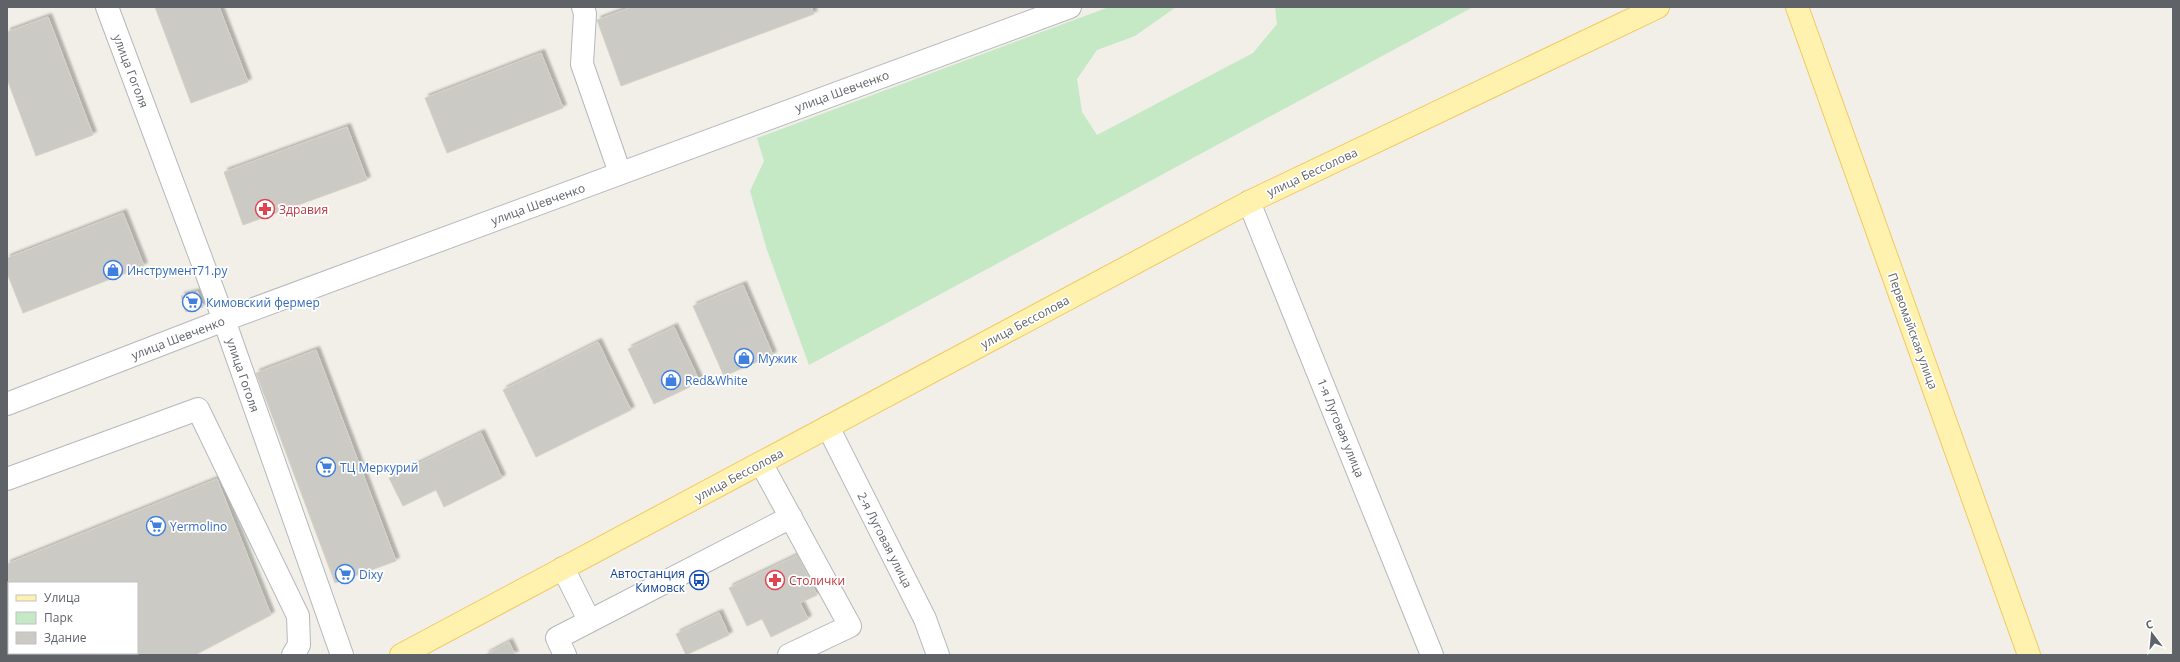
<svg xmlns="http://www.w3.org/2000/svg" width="2180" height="662" font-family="'Open Sans',sans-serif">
  <defs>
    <filter id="shadow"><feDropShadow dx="3.5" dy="-3.5" stdDeviation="1" flood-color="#0004"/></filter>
  </defs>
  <rect width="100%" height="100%" fill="#f1efe8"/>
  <path fill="#c5e8c5" d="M 1109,7 L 1176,7 L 1135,36 L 1097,50 L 1077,79 L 1082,112 L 1097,135 L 1253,53 L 1277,24 L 1275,7 L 1473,7 L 809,365 L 767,250 L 750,191 L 764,161 L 757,138 Z"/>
  <path fill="#cccac5" stroke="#d6d1c6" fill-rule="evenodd" filter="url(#shadow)" d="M 155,7 L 219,7 L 248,82 L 191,103 Z
    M 632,7 L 811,7 L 814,14 L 621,86 L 597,20 Z
    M 48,17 L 93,135 L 36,156 L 7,79 L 7,32 Z
    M 541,53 L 563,108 L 447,153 L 425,98 Z
    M 347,127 L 367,180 L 243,225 L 224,172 Z
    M 123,213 L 144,266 L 23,313 L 7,273 L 7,258 Z
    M 743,285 L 773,355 L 724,376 L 693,306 Z
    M 198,292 L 203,307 L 186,312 L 181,296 Z
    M 674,327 L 700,382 L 654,404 L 628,349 Z
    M 598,342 L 631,410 L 536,457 L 503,390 Z
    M 316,350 L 396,561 L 335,583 L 256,373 Z
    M 481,433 L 502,478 L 444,507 L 436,490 L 403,506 L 389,478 Z
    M 217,479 L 271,615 L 195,655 L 7,655 L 7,564 ZM 9,583 L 137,583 L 137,653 L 9,653 Z
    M 798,555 L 817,595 L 800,603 L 808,619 L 771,637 L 762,619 L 747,626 L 729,588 Z
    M 719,613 L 729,635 L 686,655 L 676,634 Z
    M 509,642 L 515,655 L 485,655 Z"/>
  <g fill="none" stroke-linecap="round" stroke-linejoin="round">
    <g stroke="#b5b8bc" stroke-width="24">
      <path id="minor" d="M 107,7 L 224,320 L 342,655
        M 583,7 L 585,14 L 582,64 L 620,173
        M 1249,202 L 1432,655
        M 7,404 L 224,320 L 1070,7
        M 828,427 L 925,619 L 938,655
        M 761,463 L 850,626 L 789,655
        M 7,479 L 198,409 L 298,616 L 299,645 L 293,655
        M 563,568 L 589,620
        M 565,655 L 557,638 L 791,517"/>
    </g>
    <g stroke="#f2c960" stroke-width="24">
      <path id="major" d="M 1797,7 L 2029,655
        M 401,655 L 1249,202 L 1658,7"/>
    </g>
    <use href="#minor" stroke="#fff" stroke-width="22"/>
    <use href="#major" stroke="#fff2af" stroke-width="22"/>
  </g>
  <defs>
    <g id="pharmacy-ring" transform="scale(1)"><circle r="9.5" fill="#fff" stroke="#e0444e" stroke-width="1.5"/><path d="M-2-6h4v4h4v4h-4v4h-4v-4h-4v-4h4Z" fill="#e0444e"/></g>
    <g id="shop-ring" transform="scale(1)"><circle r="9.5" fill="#fff" stroke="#3f7fe0" stroke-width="1.5"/><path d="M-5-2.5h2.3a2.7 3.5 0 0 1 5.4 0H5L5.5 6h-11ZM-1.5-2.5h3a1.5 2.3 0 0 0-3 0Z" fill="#3f7fe0"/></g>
    <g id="supermarket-ring" transform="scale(1)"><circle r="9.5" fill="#fff" stroke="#3f7fe0" stroke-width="1.5"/><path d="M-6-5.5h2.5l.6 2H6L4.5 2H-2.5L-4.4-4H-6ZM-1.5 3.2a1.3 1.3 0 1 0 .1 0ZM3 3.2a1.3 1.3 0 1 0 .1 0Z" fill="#3f7fe0"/></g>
    <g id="bus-ring" transform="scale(1)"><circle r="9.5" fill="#fff" stroke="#1a4fb4" stroke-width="1.5"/><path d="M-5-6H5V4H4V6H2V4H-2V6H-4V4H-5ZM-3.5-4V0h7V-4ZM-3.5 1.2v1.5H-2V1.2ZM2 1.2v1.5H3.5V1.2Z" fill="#1a4fb4"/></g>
  </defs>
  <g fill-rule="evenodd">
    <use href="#pharmacy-ring" x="265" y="209"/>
    <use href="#shop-ring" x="113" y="270"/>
    <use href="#supermarket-ring" x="192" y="302"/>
    <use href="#shop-ring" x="744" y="358"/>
    <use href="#shop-ring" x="671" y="380"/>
    <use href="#supermarket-ring" x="326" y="467"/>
    <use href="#supermarket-ring" x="156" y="526"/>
    <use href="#supermarket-ring" x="345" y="574"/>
    <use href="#bus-ring" x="699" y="580"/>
    <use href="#pharmacy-ring" x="775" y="580"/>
  </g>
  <g text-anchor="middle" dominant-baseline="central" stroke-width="3.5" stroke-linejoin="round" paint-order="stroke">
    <g font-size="12" fill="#5f6368" stroke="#fff">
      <text transform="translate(131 71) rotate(69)">улица Гоголя</text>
      <text transform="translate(842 91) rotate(-20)">улица Шевченко</text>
      <text transform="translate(1312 172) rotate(-25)">улица Бессолова</text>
      <text transform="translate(538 204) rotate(-20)">улица Шевченко</text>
      <text transform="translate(1025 322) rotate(-28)">улица Бессолова</text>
      <text transform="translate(1913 331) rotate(70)">Первомайская улица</text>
      <text transform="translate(178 338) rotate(-21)">улица Шевченко</text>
      <text transform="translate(243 375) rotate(71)">улица Гоголя</text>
      <text transform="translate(1341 428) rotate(68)">1-я Луговая улица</text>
      <text transform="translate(739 475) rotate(-28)">улица Бессолова</text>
      <text transform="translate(885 540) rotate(63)">2-я Луговая улица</text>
    </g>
    <g font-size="12" fill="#be3a42" stroke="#fff" text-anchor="start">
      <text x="279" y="209">Здравия</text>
      <text x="789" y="580">Столички</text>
    </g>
    <g font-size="12" fill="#366cbe" stroke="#fff" text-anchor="start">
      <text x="127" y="270">Инструмент71.ру</text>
      <text x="206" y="302">Кимовский фермер</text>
      <text x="758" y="358">Мужик</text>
      <text x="685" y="380">Red&amp;White</text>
      <text x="340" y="467">ТЦ Меркурий</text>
      <text x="170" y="526">Yermolino</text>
      <text x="359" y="574">Dixy</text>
    </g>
    <g font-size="12" fill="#164399" stroke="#fff" text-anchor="end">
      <text x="685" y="573">Автостанция<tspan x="685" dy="14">Кимовск</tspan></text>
    </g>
  </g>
  <rect width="2180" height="662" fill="none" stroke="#5f6368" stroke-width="16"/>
  <rect x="8" y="582" width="130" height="72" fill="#ffffff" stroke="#bfc1c3"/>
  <rect x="16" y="595" width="20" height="6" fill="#fff2af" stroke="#bfc1c3"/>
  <text x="44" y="602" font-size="12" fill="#5f6368">Улица</text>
  <rect x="16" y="612" width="20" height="12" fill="#c5e8c5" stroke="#bfc1c3"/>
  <text x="44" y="622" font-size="12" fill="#5f6368">Парк</text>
  <rect x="16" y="632" width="20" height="12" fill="#cccac5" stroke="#bfc1c3"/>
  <text x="44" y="642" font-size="12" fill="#5f6368">Здание</text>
  <g transform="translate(2152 634) rotate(344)" stroke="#ffffff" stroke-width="3" paint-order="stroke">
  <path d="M0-3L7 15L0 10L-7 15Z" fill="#5f6368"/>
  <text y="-6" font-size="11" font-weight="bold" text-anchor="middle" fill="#5f6368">С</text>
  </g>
</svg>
